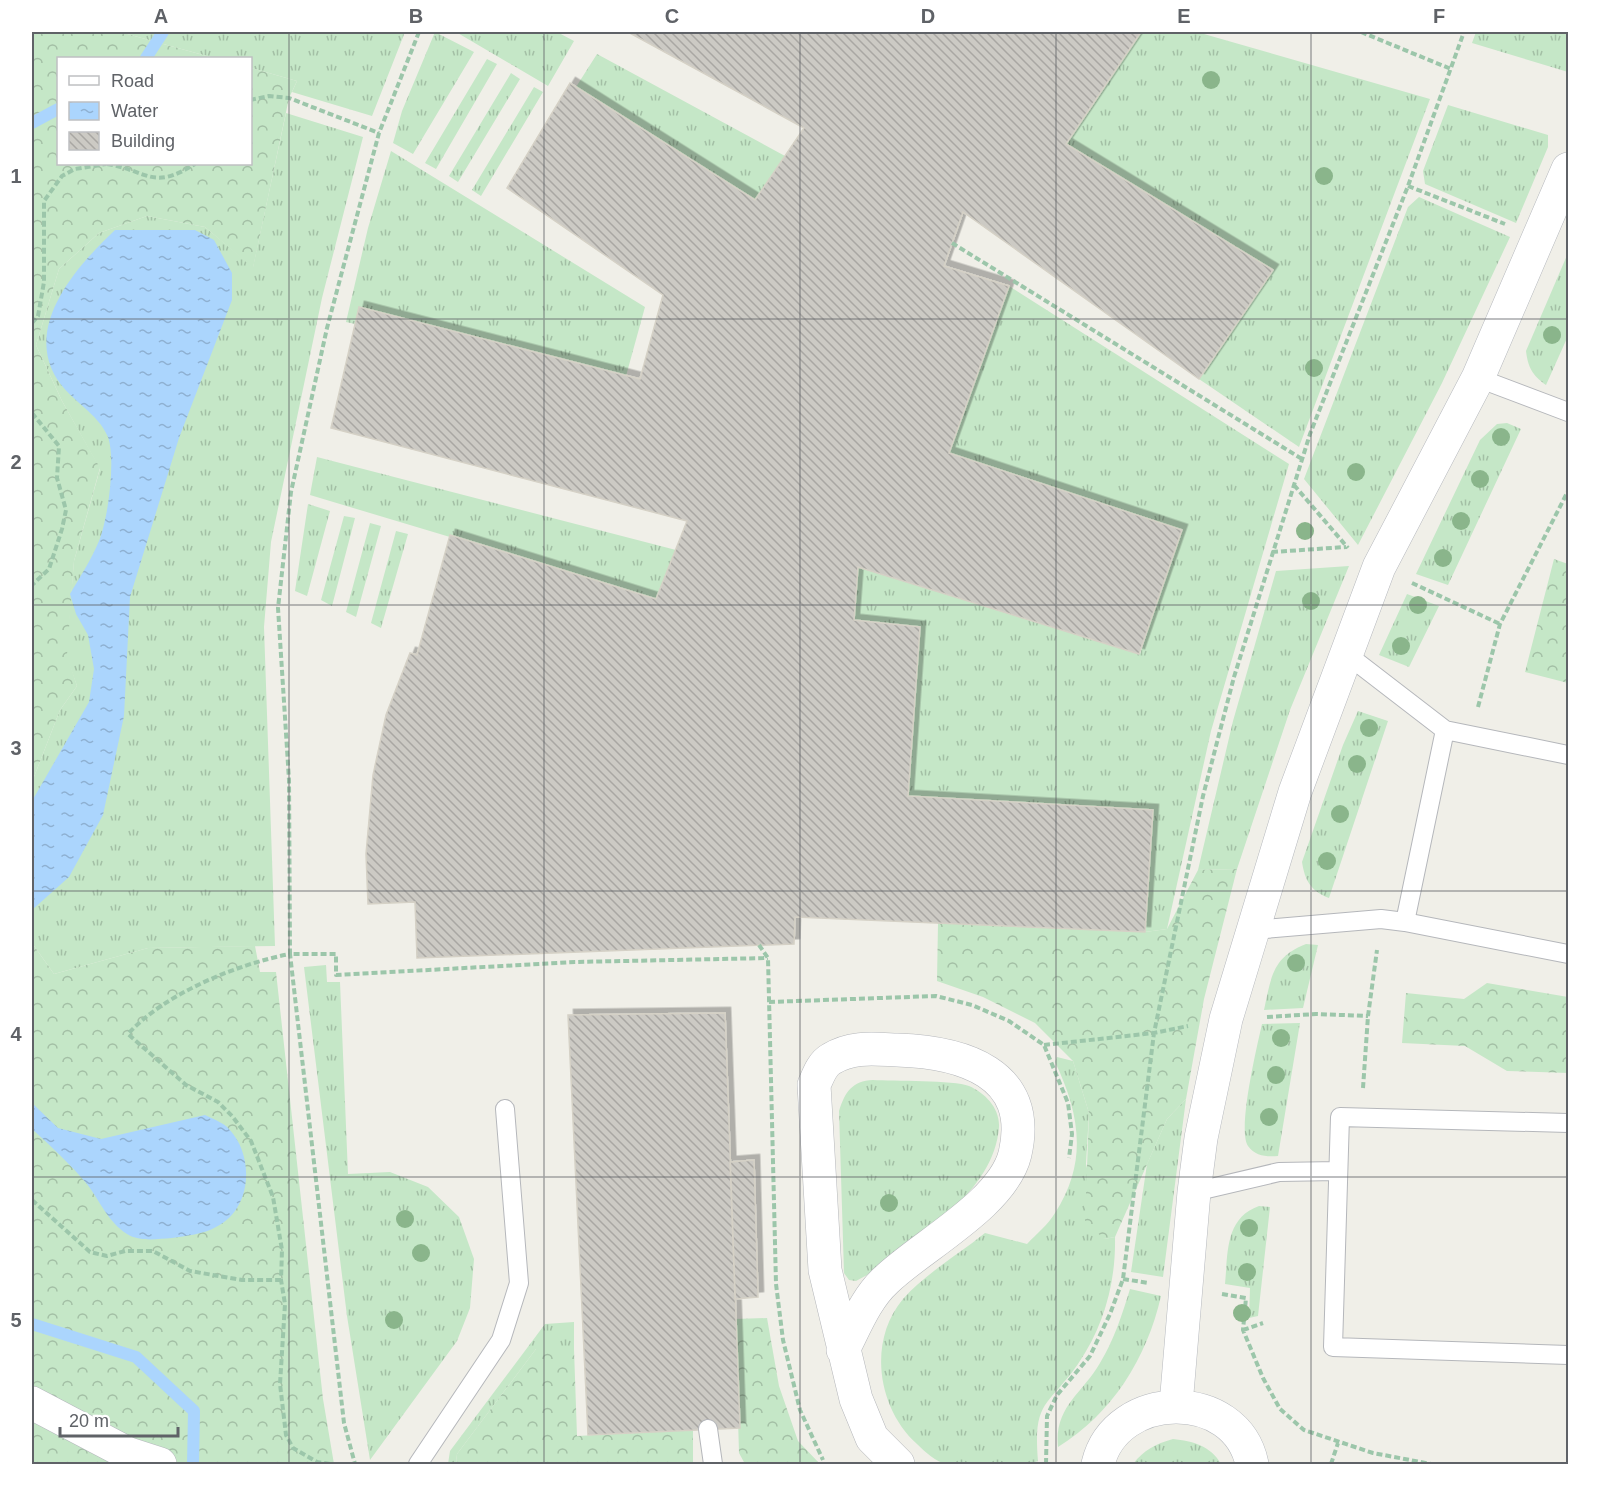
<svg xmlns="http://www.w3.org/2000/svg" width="1600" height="1496" font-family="Helvetica,sans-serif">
  <defs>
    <pattern id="grass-tufts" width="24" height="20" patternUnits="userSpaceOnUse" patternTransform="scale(1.5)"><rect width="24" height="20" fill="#c5e7c7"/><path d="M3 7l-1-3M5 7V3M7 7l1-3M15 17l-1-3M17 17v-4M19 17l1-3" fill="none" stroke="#a3bfa5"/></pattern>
    <pattern id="forest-crowns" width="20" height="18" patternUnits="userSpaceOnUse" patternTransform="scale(1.5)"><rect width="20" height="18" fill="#c5e7c7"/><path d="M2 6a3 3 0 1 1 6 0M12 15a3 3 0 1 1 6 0" fill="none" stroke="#a3bfa5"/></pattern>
    <pattern id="water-ripples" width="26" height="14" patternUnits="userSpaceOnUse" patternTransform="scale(1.5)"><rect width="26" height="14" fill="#abd5fd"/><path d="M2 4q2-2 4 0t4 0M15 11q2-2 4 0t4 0" fill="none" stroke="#8eb0d1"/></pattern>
    <pattern id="building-back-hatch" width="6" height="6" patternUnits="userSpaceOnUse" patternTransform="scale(1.5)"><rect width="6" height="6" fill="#cccac4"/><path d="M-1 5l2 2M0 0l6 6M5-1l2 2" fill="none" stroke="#a9a7a3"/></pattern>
    <filter id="shadow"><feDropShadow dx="5.5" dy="-5.5" stdDeviation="0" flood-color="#0004"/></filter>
  </defs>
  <rect width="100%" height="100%" fill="#f0efe8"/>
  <path fill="url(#grass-tufts)" d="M 120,32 L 405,32 L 372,116 L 292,92 L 297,81 L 251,68 L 250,58 L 214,58 Z
    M 435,32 L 474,52 L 413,154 L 393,143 L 402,111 Z
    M 456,32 L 557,32 L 574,41 L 548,86 Z
    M 1141,32 L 1197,32 L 1430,99 L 1299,447 L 1199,379 L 1273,270 L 1066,144 Z
    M 1476,32 L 1568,32 L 1568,72 L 1472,43 Z
    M 597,54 L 785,156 L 755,200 L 576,87 Z
    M 487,59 L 497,64 L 436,169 L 425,163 Z
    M 511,73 L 520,79 L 458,182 L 449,176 Z
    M 534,87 L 543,92 L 481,196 L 472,190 Z
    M 1448,105 L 1548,135 L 1548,147 L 1516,223 L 1425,184 L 1423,171 Z
    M 286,113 L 363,137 L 322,298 L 271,542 L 264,627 L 275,946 L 148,948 L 54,974 L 32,943 L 32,782 L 60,710 L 77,686 L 66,655 L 74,561 L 100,469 L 62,401 L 36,345 L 59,269 L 99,233 L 147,216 L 205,227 L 253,267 Z
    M 391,151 L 645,307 L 626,376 L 360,307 L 355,324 L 346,322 L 368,228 Z
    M 1419,197 L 1510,237 L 1442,383 L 1358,545 L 1304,479 L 1408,207 Z
    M 1568,253 L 1568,336 L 1546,385 C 1532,375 1528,367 1526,351 Z
    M 1009,286 L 1289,464 L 1211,731 L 1167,929 L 1145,932 L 1153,810 L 908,796 L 920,627 L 854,620 L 858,567 L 1140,654 L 1181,530 L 949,453 Z
    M 1507,423 L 1521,429 L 1448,585 L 1416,574 L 1480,440 L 1497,424 Z
    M 317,457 L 676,550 L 656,599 L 310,495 Z
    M 308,504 L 330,511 L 307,596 L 295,591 Z
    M 344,516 L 355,518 L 332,606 L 321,600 Z
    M 370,523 L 381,526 L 356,617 L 346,612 Z
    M 396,531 L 408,534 L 381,628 L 371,623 Z
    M 1349,566 L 1290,710 L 1237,869 L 1198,870 L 1233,721 L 1276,571 Z
    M 1407,594 L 1439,606 L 1409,667 L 1379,655 Z
    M 1358,711 L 1388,721 L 1329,898 C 1311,891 1305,881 1302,862 L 1343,745 Z
    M 1306,944 L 1318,945 L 1303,1008 L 1264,1010 C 1271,978 1272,957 1306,944 Z
    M 326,965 L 327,982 L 340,982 L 348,1174 L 390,1172 L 428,1187 L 459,1217 L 474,1259 L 470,1308 L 457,1341 L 370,1460 L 347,1316 L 304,967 Z
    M 1300,1023 L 1278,1156 C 1266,1157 1255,1156 1248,1146 C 1237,1130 1257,1046 1262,1024 Z
    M 1057,1057 L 1073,1061 L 1089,1113 L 1086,1164 L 1104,1239 L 1115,1237 C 1116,1282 1104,1326 1078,1364 C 1047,1408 1033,1400 1038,1461 L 1030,1464 C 1008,1464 967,1469 947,1464 C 936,1462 925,1452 917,1444 C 878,1409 867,1342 903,1299 C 925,1274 959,1254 985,1233 L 1027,1244 C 1036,1234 1048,1225 1055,1213 C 1088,1162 1080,1114 1055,1062 Z
    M 873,1080 C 893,1081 954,1080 969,1086 C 985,1093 1000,1108 999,1127 C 994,1194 916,1237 867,1275 L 856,1281 L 849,1280 L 844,1273 L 839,1111 C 845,1092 852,1081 873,1080 Z
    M 1186,1099 L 1163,1277 L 1131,1272 L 1147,1164 L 1167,1119 Z
    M 1259,1206 L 1270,1207 L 1258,1316 L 1249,1318 L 1250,1288 L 1225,1284 C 1228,1253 1225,1218 1259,1206 Z
    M 1130,1289 L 1161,1296 C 1147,1358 1112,1414 1058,1447 C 1054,1407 1082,1394 1100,1363 C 1114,1340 1122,1315 1130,1289 Z
    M 574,1322 L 574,1349 L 536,1349 L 457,1454 L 456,1464 L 448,1464 L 450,1451 L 545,1324 Z
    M 1173,1439 C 1193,1441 1211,1446 1221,1464 L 1133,1464 C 1144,1450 1155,1444 1173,1439 Z"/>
  <path fill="url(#forest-crowns)" d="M 32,32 L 120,32 L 214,58 L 58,58 L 58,164 L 250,164 L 251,68 L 297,81 L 289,98 L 253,268 L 205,227 L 147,216 L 99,233 L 59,269 L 36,345 L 62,401 L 100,468 L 74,561 L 67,655 L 77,686 L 60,710 L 32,782 Z
    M 1554,559 L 1568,564 L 1568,683 L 1525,672 Z
    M 1237,869 L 1204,999 L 1186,1099 L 1167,1119 L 1115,1237 L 1104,1239 L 1085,1221 L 1089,1113 L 1073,1061 L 1035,1023 L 983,997 L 937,981 L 938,923 L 1145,932 L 1167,929 L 1198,870 Z
    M 32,943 L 54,974 L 148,948 L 255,946 L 260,972 L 276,972 L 323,1399 L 334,1464 L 32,1464 Z
    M 1487,983 L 1568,997 L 1568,1073 L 1507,1071 L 1465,1046 L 1402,1043 L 1406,993 L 1464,999 Z
    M 767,1318 L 779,1386 L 798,1441 L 820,1464 L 745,1464 L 739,1453 L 735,1319 Z
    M 536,1349 L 574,1349 L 577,1436 L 693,1430 L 693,1464 L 456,1464 L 457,1454 Z"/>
  <path fill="url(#water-ripples)" d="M 115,230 L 195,230 L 214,240 L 232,273 L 232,300 L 179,438 L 130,597 L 124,716 L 103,815 L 69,877 L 32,910 L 32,801 L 89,702 L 94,669 L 88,635 L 76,614 L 70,594 C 80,577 91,560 99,541 C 108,519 116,460 108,437 C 98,413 71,401 57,379 C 23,325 78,265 115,230 Z
    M 32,1103 L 58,1128 L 101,1139 L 205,1115 C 213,1119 224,1123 229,1129 C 255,1156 252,1210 216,1227 C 204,1234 185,1236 172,1238 C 157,1239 140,1242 127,1234 C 108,1222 100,1201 87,1184 C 70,1164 51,1146 32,1129 Z"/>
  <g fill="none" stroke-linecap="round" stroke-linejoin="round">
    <path stroke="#abd5fd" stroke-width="12" d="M 146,58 L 163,32
      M 32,123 L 58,109
      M 32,1324 L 136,1357 L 194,1411 L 193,1464"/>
  </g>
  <path fill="url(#building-back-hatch)" stroke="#d5d1c6" stroke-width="1.5" filter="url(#shadow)" d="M 628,32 L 1141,32 L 1066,144 L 1273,270 L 1199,379 L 963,212 L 944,266 L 1009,286 L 949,453 L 1182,530 L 1139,654 L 858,567 L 854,620 L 920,627 L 908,796 L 1153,810 L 1145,932 L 795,917 L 794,944 L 417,958 L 415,902 L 368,904 L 366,854 L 373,775 L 386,715 L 410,653 L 417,655 L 450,535 L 656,599 L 687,521 L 331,428 L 359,307 L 640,379 L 663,295 L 507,188 L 570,83 L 755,200 L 804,128 Z
    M 725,1013 L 740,1428 L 588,1435 L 568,1015 Z
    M 754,1160 L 758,1297 L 735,1299 L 730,1162 Z"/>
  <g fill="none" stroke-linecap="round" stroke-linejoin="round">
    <g stroke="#b5b7bb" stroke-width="20">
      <path id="lane" d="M 1478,378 L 1568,412
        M 1345,653 L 1445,730
        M 1568,755 L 1445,730 L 1405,922 L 1568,954
        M 1253,930 L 1381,919 L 1405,922
        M 1568,1123 L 1340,1117 L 1333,1347 L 1568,1355
        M 1194,1192 L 1279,1172 L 1337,1171
        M 708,1429 L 713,1464
        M 418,1464 L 501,1340 L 519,1283 L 505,1109"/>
    </g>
    <g stroke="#b5b7bb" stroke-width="34">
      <path id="street" d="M 843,1350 C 855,1327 866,1298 886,1280 C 921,1246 1003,1204 1015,1154 C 1034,1072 961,1052 897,1050 C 874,1049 852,1046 831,1059 C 822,1064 818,1076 814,1085 L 825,1270 L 856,1399 L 872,1438 L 898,1464"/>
    </g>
    <g stroke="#b6b9be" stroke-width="34">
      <path id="secondary" d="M 32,1403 L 129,1454 L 160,1464
        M 1176,1405 L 1194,1192 L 1201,1138 L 1226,1019 L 1295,792 L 1379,567 L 1478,378 L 1568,169
        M 1098,1464 C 1116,1389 1236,1387 1252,1464"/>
    </g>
    <path stroke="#9cc6aa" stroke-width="4" stroke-dasharray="6 3" stroke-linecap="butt" d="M 419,32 L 379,133 L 327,328 L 291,492 L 278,608 L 289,780 L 290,954 L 336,954 L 336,975 L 575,962 L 768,958
      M 1361,32 L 1451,69
      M 250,100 L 269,96 L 289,98 L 379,133
      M 107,164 C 149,171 152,191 195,164
      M 1408,186 L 1505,224
      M 952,243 L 1302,459
      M 32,323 L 38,316 L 44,282 L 44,201 L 62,176 L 75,169 L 106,164
      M 32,413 L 59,446 L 57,478 L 66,510 L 62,529 L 49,569 L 32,585
      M 1294,485 L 1348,548
      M 1272,552 L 1346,547
      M 1412,583 L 1500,624
      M 1478,707 L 1500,624 L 1568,491
      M 759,945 L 768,958 L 776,1284 L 783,1340 L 800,1410 L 823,1460
      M 769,1002 L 936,996 L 972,1005 L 1009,1021 L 1044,1045 L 1068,1103 L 1072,1134 L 1069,1158
      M 1267,1017 L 1316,1014 L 1368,1016
      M 1044,1045 L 1154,1033 L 1188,1026
      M 1363,1088 L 1368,1016 L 1377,950
      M 32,1200 L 90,1252 L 107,1256 L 125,1251 L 153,1251 L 190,1271 L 242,1280 L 281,1280
      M 1123,1279 L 1149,1283
      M 1222,1294 L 1246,1298 L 1243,1330 L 1263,1378 L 1280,1409 L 1304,1430 L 1373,1453 L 1431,1464
      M 1243,1330 L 1263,1323
      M 330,1464 L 317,1462 L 293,1448 L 286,1435 L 280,1384 L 285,1304 L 281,1280 L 282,1250 L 273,1197 L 251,1141 L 232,1116 L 218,1102 L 186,1085 L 128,1034 C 164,994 237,964 290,954 L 344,1423 L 355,1464
      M 1046,1464 L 1047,1416 L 1057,1395 L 1090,1356 L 1110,1314 L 1123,1279 L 1154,1033 L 1203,796 L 1234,677 L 1310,434 L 1408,186 L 1464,32
      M 1331,1464 L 1338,1443"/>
    <use href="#lane" stroke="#fff" stroke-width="18"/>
    <use href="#street" stroke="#fff" stroke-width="33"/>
    <use href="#secondary" stroke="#fff" stroke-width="33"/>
  </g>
  <g fill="#8ab58b">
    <circle cx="1211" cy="80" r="9"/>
    <circle cx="1324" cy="176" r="9"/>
    <circle cx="1552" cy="335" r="9"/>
    <circle cx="1314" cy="368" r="9"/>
    <circle cx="1501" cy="437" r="9"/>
    <circle cx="1356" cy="472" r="9"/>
    <circle cx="1480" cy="479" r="9"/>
    <circle cx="1461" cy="521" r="9"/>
    <circle cx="1305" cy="531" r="9"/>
    <circle cx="1443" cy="558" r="9"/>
    <circle cx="1311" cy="601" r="9"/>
    <circle cx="1418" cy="605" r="9"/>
    <circle cx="1401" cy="646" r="9"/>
    <circle cx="1369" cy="728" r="9"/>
    <circle cx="1357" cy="764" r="9"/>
    <circle cx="1340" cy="814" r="9"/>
    <circle cx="1327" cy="861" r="9"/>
    <circle cx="1296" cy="963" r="9"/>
    <circle cx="1281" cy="1038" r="9"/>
    <circle cx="1276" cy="1075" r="9"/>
    <circle cx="1269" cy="1117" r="9"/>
    <circle cx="889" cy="1203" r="9"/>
    <circle cx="405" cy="1219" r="9"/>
    <circle cx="1249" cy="1228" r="9"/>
    <circle cx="421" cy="1253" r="9"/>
    <circle cx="1247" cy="1272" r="9"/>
    <circle cx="1242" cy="1313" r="9"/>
    <circle cx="394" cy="1320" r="9"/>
  </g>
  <path fill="none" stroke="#5f6267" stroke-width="1.5" stroke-opacity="0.55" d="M 289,32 L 289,1464M 544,32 L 544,1464M 800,32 L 800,1464M 1056,32 L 1056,1464M 1311,32 L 1311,1464M 32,319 L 1568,319M 32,605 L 1568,605M 32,891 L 1568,891M 32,1177 L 1568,1177"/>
  <rect width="1600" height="1496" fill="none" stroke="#ffffff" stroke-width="66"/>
  <rect x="57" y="57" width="195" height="108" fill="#ffffff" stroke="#bfc0c2" stroke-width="1.5"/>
  <rect x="69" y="76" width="30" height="9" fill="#ffffff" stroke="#bfc0c2" stroke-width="1.5"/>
  <text x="111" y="87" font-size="18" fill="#5f6267">Road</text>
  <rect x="69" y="102" width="30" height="18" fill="url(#water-ripples)" stroke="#bfc0c2" stroke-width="1.5"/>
  <text x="111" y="117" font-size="18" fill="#5f6267">Water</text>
  <rect x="69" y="132" width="30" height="18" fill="url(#building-back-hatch)" stroke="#bfc0c2" stroke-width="1.5"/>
  <text x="111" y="147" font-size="18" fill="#5f6267">Building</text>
  <path d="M60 1427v9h118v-9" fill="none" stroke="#5f6267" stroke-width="3"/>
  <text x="69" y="1427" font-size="18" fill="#5f6267" stroke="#ffffff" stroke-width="4.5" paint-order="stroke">20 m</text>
  <rect x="33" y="33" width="1534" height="1430" fill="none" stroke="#5f6267" stroke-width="2"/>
  <g font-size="20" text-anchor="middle" font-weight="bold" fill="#5f6267">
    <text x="161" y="23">A</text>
    <text x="416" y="23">B</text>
    <text x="672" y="23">C</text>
    <text x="928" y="23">D</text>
    <text x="1184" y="23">E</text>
    <text x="1439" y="23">F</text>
    <text x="16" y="183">1</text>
    <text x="16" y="469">2</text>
    <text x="16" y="755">3</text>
    <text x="16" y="1041">4</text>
    <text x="16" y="1327">5</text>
  </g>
</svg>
